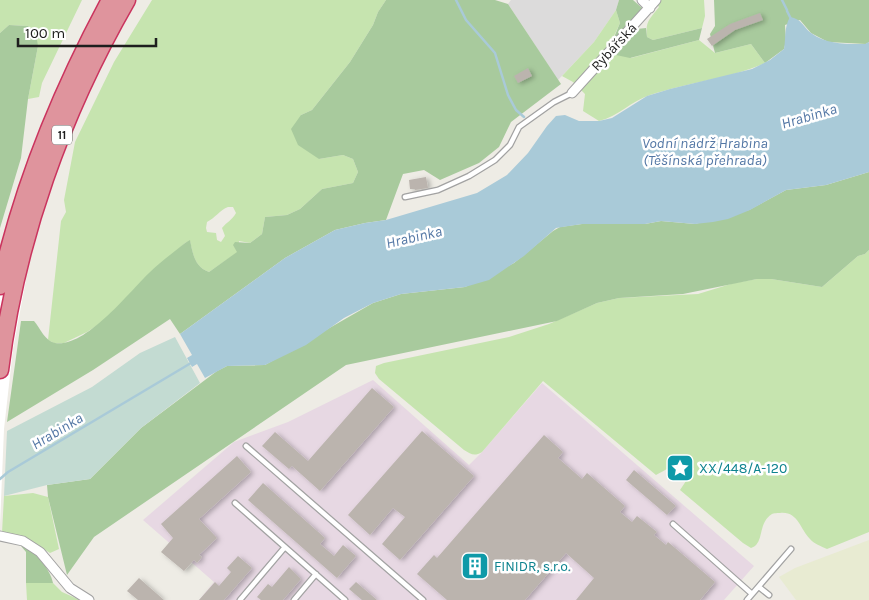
<svg xmlns="http://www.w3.org/2000/svg" width="869" height="600" font-family="Karla,sans-serif">
  <defs>
    <filter id="shadow"><feDropShadow dx="3" dy="1.5" stdDeviation="2.5" flood-color="#0004"/></filter>
  </defs>
  <rect width="100%" height="100%" fill="#eeece5"/>
  <path fill="#dcdbdb" d="M 511,0 L 619,0 L 616,10 L 594,42 L 558,80 L 508,4 Z"/>
  <path fill="#e7d8e3" d="M 373,380 L 469,465 L 482,452 L 542,383 L 754,566 L 724,600 L 199,600 L 214,582 L 143,520 L 234,442 L 288,422 Z"/>
  <path fill="#e8ebd2" d="M 869,540 L 869,600 L 796,600 L 779,577 L 795,568 Z"/>
  <path fill="#c6e4af" fill-rule="evenodd" d="M 0,0 L 82,0 L 42,83 L 39,97 L 28,99 L 38,46 L 28,26 L 9,25 L 0,33 Z
    M 152,0 L 386,0 L 378,12 L 373,25 L 350,62 L 312,110 L 301,115 L 319,159 L 343,155 L 353,159 L 358,172 L 353,183 L 322,189 L 300,209 L 287,215 L 265,217 L 262,234 L 250,243 L 239,241 L 238,252 L 209,272 C 195,267 193,255 190,241 L 185,243 L 102,322 L 87,332 L 64,343 L 54,343 L 48,340 L 61,221 L 66,212 L 64,200 L 75,142 L 114,62 ZM 228,207 L 233,207 L 236,213 C 232,220 227,222 222,228 L 225,236 L 221,242 L 217,240 L 216,233 L 207,232 L 206,228 L 207,222 C 215,218 220,210 228,207 Z
    M 653,0 L 704,0 L 705,16 L 702,28 L 653,40 L 647,37 C 645,21 650,19 659,7 Z
    M 616,10 L 620,23 L 614,36 L 631,58 L 699,40 L 715,53 L 751,44 L 765,63 C 729,79 688,82 650,95 C 631,101 619,116 599,121 L 583,111 L 585,94 L 573,82 L 562,76 L 594,42 Z
    M 869,250 L 869,532 L 827,549 C 821,546 814,544 810,539 C 800,529 798,511 780,513 C 779,513 773,513 772,514 C 757,523 765,544 751,548 L 743,543 L 680,490 L 694,469 C 685,455 668,469 656,475 L 543,381 L 482,452 C 474,457 471,454 464,450 L 379,379 L 375,373 L 376,366 L 384,363 L 509,337 L 549,324 L 597,303 L 619,298 L 698,294 L 734,283 L 757,279 L 771,279 L 822,287 L 858,256 L 865,254 Z
    M 33,493 L 48,497 L 59,549 L 50,553 L 29,540 L 2,533 L 4,496 Z
    M 26,583 L 53,583 L 62,592 L 80,600 L 27,600 Z"/>
  <path fill="#a8ca9d" d="M 386,0 L 495,0 L 508,4 L 561,84 L 511,122 L 499,147 L 479,163 L 440,180 L 424,170 L 403,174 L 386,220 L 365,223 L 335,230 L 285,258 L 180,334 L 170,319 L 93,370 L 7,422 L 21,321 L 34,321 C 40,328 45,341 55,343 C 86,348 129,292 149,273 C 160,262 173,253 185,243 L 190,240 C 193,255 195,267 209,272 L 237,252 L 233,245 L 235,242 L 250,243 L 262,234 L 265,217 L 287,215 L 300,209 L 322,189 L 353,183 L 358,172 L 353,159 L 343,155 L 319,159 L 298,145 L 291,129 L 301,115 L 312,110 L 350,62 L 373,25 L 378,12 Z
    M 619,0 L 633,0 L 642,8 L 632,23 L 637,29 L 646,28 L 647,37 L 653,40 L 702,28 L 699,40 L 630,58 L 616,55 L 610,47 L 620,23 L 616,10 Z
    M 714,0 L 869,0 L 869,42 L 866,44 L 828,42 L 811,33 L 800,20 L 785,25 L 786,41 L 784,49 L 765,63 L 751,44 L 715,53 L 710,34 L 715,26 Z
    M 9,25 L 28,26 L 36,34 L 38,46 L 28,99 L 21,158 L 0,228 L 0,33 Z
    M 869,172 L 869,250 L 865,254 L 858,256 L 822,287 L 771,279 L 757,279 L 683,294 L 619,298 L 597,303 L 557,321 L 346,365 L 94,537 L 67,575 L 48,497 L 47,485 L 90,479 L 141,428 L 217,371 L 227,366 L 265,365 L 373,303 L 401,294 L 465,287 L 514,263 L 553,231 L 560,227 L 582,224 L 645,224 L 661,221 L 695,224 L 749,210 L 786,190 L 826,185 Z
    M 21,546 C 34,549 51,570 53,583 L 26,583 L 26,552 Z"/>
  <path fill="#c3dbd2" d="M 175,337 L 200,383 L 141,428 L 90,479 L 47,485 L 4,496 L 7,431 L 92,387 L 140,353 Z"/>
  <path fill="#a9cad8" d="M 790,17 C 802,19 803,27 811,33 C 827,45 847,44 865,44 L 869,42 L 869,172 L 826,185 L 786,190 L 750,210 L 728,219 L 713,222 L 695,224 L 661,221 L 645,224 L 582,224 L 556,228 L 524,256 L 489,280 L 465,287 L 401,294 L 373,303 L 344,318 L 306,345 L 265,365 L 227,366 L 205,378 L 197,364 L 192,367 L 187,358 L 192,355 L 180,334 L 285,258 L 335,230 L 365,223 L 386,220 L 477,193 L 507,175 L 528,153 L 547,126 L 556,116 L 565,115 L 579,121 L 599,121 L 612,118 L 647,96 L 670,89 L 752,69 L 770,60 L 784,49 C 786,38 784,27 790,17 Z"/>
  <path fill="#fff" d="M 0,274 L 26,280 L 13,349 L 4,429 L 0,525 Z"/>
  <g fill="none" stroke-linecap="round" stroke-linejoin="round">
    <path stroke="#a9cad8" stroke-width="2.5" d="M 456,0 L 466,20 L 495,53 L 508,95 L 516,110 L 524,117
      M 782,0 L 787,10
      M 787,11 L 791,19
      M 0,479 L 8,472 L 191,363"/>
  </g>
  <path fill="#bbb4ae" filter="url(#shadow)" d="M 760,13 L 763,20 L 735,30 L 712,46 L 707,39 L 730,24 Z
    M 528,68 L 532,76 L 518,83 L 514,76 Z
    M 426,177 L 428,188 L 415,190 L 415,189 L 410,189 L 409,180 Z
    M 372,388 L 394,407 L 320,491 L 292,466 L 289,469 L 262,446 L 275,432 L 308,461 Z
    M 422,431 L 474,476 L 400,560 L 382,544 L 405,517 L 393,508 L 370,535 L 348,515 Z
    M 544,435 L 563,452 L 558,458 L 582,479 L 587,473 L 625,506 L 620,512 L 632,522 L 637,516 L 657,532 L 654,535 L 666,545 L 668,542 L 715,582 L 700,600 L 576,600 L 594,578 L 566,553 L 525,600 L 447,600 L 417,574 L 434,555 L 437,558 Z
    M 237,456 L 251,472 L 199,519 L 217,538 L 199,555 L 202,557 L 197,563 L 194,560 L 184,571 L 161,552 L 173,538 L 161,524 Z
    M 634,470 L 676,506 L 667,515 L 626,480 Z
    M 263,483 L 325,538 L 320,544 L 334,556 L 343,545 L 356,556 L 337,578 L 248,500 Z
    M 238,556 L 252,568 L 224,600 L 199,600 L 215,582 L 219,586 L 231,572 L 227,568 Z
    M 289,567 L 301,579 L 283,600 L 261,600 L 257,597 L 268,584 L 272,587 Z
    M 139,578 L 148,586 L 164,600 L 138,600 L 127,591 Z
    M 356,582 L 377,600 L 362,600 L 349,589 Z"/>
  <g fill="none" stroke-linecap="round" stroke-linejoin="round">
    <g stroke="#a2a2a2" stroke-width="7">
      <path id="lane" d="M 405,197 L 438,190 L 469,176 L 495,160 L 510,145 L 519,127 L 554,102 L 572,93
        M 246,446 L 423,600
        M 235,503 L 345,600
        M 673,524 L 752,594
        M 759,587 L 769,595
        M 240,600 L 285,547
        M 294,600 L 316,574
        M 747,600 L 791,549"/>
    </g>
    <g stroke="#a2a2a2" stroke-width="11">
      <path id="street" d="M 642,0 L 650,8
        M 572,93 L 656,0
        M 0,536 L 23,541 L 40,552 L 70,588 L 89,600"/>
    </g>
    <g stroke="#ca345e" stroke-width="19">
      <path id="highway" d="M 0,286 C 22,185 61,91 110,0
        M 0,370 C 16,240 62,113 127,0"/>
    </g>
    <use href="#lane" stroke="#fff" stroke-width="4.5"/>
    <use href="#street" stroke="#fff" stroke-width="9"/>
    <use href="#highway" stroke="#df949d" stroke-width="16"/>
  </g>
  <defs>
    <g id="sight-square" transform="scale(1.4375)"><rect x="-9" y="-9" width="18" height="18" rx="4" fill="#0f9aa8" stroke="#fff"/><path d="M0-6L1.8-2.2L6-1.7L2.9 1.2L3.7 5.4L0 3.3L-3.7 5.4L-2.9 1.2L-6-1.7L-1.8-2.2Z" fill="#fff"/></g>
    <g id="building-square" transform="scale(1.4375)"><rect x="-9" y="-9" width="18" height="18" rx="4" fill="#0f9aa8" stroke="#fff"/><path d="M-4-6H4V6H1V3H-1V6H-4ZM-2.5-4.3h1.7v1.8h-1.7ZM.8-4.3h1.7v1.8H.8ZM-2.5-1h1.7V.8h-1.7ZM.8-1h1.7V.8H.8Z" fill="#fff"/></g>
  </defs>
  <g fill-rule="evenodd">
    <use href="#sight-square" x="680" y="468"/>
    <use href="#building-square" x="475" y="566"/>
  </g>
  <g text-anchor="middle" dominant-baseline="central" stroke-width="5" stroke-linejoin="round" paint-order="stroke">
    <rect fill="#fff" stroke="#626262" stroke-width="1" x="52" y="125.5" width="20" height="19" rx="4"/>
    <g font-size="12" font-weight="bold" fill="#1e1e1e">
      <text x="62" y="135">11</text>
    </g>
    <g font-size="14" fill="#1e1e1e" stroke="#fff">
      <text transform="translate(614 47) rotate(-47)">Rybářská</text>
    </g>
    <g font-size="14" fill="#0d838f" stroke="#fff" text-anchor="start">
      <text x="699" y="468">XX/448/A-120</text>
      <text x="494" y="566">FINIDR, s.r.o.</text>
    </g>
    <g font-size="15" font-style="italic" fill="#5377a5" stroke="#fff">
      <text transform="translate(809 116) rotate(-16)">Hrabinka</text>
      <text x="705" y="143">Vodní nádrž Hrabina<tspan x="705" dy="17">(Těšínská přehrada)</tspan></text>
      <text transform="translate(414 237) rotate(-13)">Hrabinka</text>
      <text transform="translate(57 431) rotate(-31)">Hrabinka</text>
    </g>
  </g>
  <path d="M18 38v8h138v-8" fill="none" stroke="#1e1e1e" stroke-width="2.5"/>
  <text x="25" y="38" font-size="15" fill="#1e1e1e" stroke="#ffffff" stroke-width="4" paint-order="stroke">100 m</text>
</svg>
